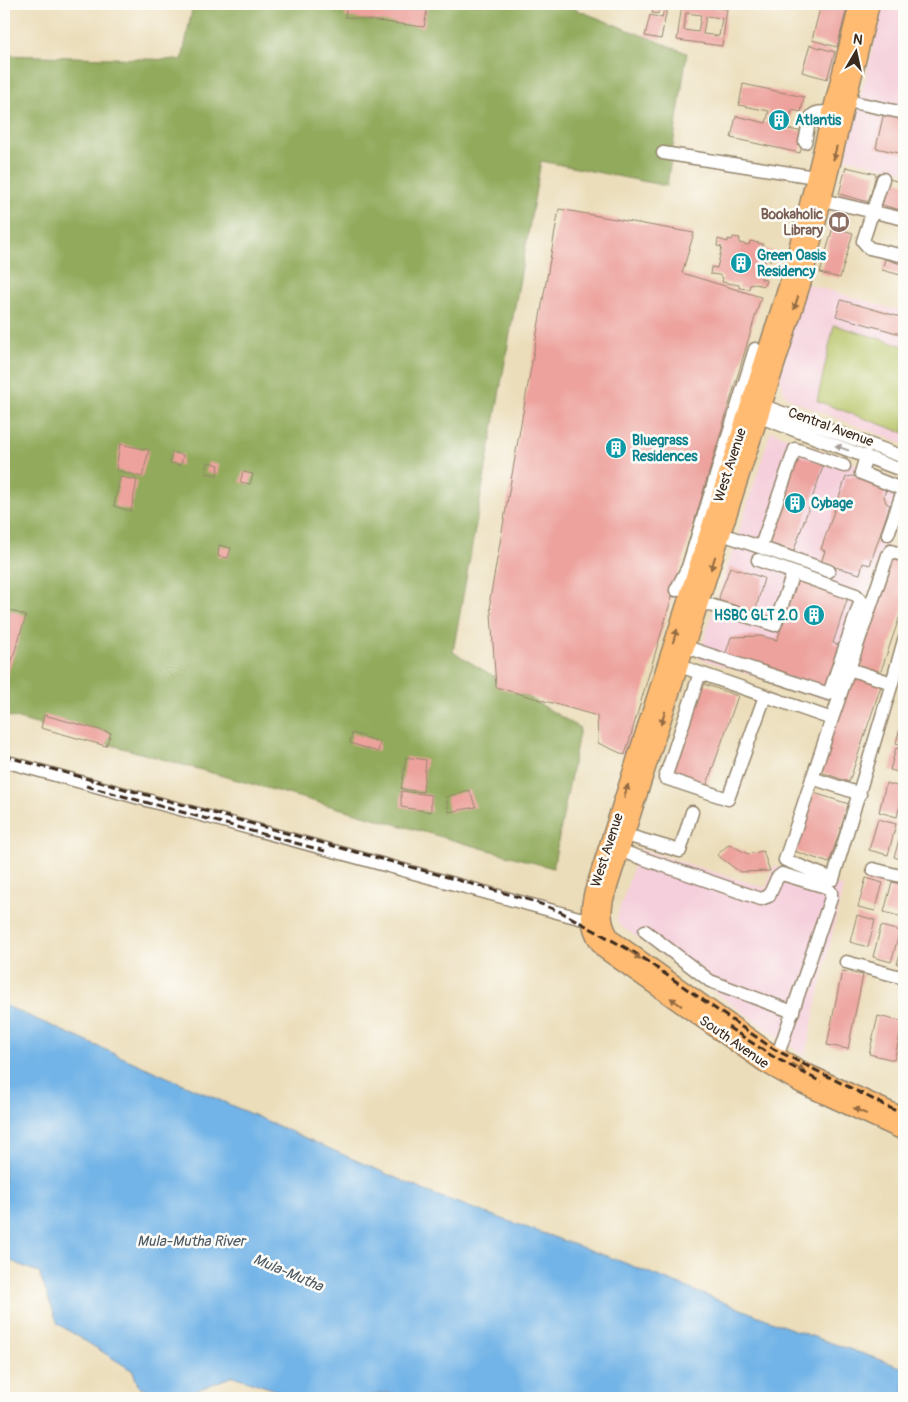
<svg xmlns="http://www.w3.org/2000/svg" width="908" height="1402" font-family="Pangolin,sans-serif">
  <rect width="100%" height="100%" fill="#fdfcf7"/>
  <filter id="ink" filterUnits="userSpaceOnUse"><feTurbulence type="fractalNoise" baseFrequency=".02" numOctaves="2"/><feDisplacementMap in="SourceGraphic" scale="10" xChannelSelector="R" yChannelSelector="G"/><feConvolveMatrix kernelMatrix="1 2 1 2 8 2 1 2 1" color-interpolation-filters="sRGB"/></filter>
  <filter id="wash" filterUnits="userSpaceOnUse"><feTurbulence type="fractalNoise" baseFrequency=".0096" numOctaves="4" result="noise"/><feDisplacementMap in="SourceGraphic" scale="20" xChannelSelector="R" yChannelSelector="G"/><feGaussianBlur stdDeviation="1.12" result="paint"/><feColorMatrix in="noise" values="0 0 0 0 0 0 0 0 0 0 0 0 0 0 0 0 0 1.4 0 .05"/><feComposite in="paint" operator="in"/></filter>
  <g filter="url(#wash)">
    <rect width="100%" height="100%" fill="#ebddb9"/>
    <path fill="#f5cfdb" d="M 888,4 L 904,4 L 904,172 L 845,158 L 881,14 Z
      M 804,283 L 904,312 L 904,444 L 797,403 L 785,395 L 780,379 L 781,369 Z
      M 771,431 L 904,483 L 904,499 L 825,699 L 698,658 Z
      M 639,849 L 766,888 L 774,866 L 843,887 L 805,1056 L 618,924 L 617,917 Z"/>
    <path fill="#b7c466" stroke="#797742" d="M 834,325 L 904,346 L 904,433 L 817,401 Z"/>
    <path fill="#91aa5b" stroke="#666a3c" d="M 193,4 L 562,4 L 687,53 L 667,186 L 541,161 L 453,652 L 580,728 L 553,868 L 4,715 L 4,55 L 182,60 Z"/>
    <path fill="#72b4e7" stroke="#566f82" d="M 4,1005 L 430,1193 L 612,1258 L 794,1330 L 904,1368 L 904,1398 L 416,1398 L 388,1393 L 349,1398 L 300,1398 L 233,1376 L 182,1396 L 139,1388 L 133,1371 L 58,1324 L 39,1273 L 4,1258 Z"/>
    <g id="blocks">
      <path fill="#eda29d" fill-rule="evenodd" d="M 347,4 L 428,4 L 424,27 L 345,17 Z
        M 642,4 L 668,4 L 661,39 L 645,36 L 650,15 L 662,18 L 664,9 L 659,8 L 658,14 L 652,13 L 653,7 Z
        M 682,4 L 727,9 L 722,46 L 677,40 ZM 686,13 L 701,15 L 698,32 L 684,30 ZM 706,16 L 722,18 L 719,36 L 703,34 Z
        M 821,4 L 847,8 L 837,47 L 812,40 Z
        M 810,45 L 835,52 L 827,79 L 802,72 Z
        M 743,84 L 804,97 L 801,112 L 792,110 L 788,129 L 805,132 L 800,153 L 731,138 L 736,116 L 766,123 L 769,111 L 739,105 Z
        M 884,112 L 904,116 L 904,154 L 876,148 Z
        M 846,167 L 876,174 L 869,202 L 839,194 Z
        M 889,179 L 904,183 L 904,211 L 882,205 Z
        M 559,209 L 694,233 L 682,273 L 761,297 L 625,755 L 598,743 L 597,716 L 496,687 L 490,599 Z
        M 833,227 L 853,233 L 840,278 L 820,273 Z
        M 733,237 L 740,238 L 739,243 L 749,245 L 750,241 L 763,244 L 762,248 L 773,252 L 771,260 L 765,259 L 761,279 L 766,280 L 764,286 L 755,284 L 750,285 L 749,289 L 739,288 L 739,285 L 722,282 L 723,278 L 719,275 L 710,274 L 711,267 L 717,268 L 722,247 L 717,246 L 718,239 L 728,242 L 728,239 L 732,240 Z
        M 885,259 L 904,265 L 904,276 L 882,270 Z
        M 841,300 L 904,318 L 904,335 L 836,316 Z
        M 120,444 L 149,450 L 142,477 L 116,470 Z
        M 172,452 L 183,455 L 181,465 L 170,463 Z
        M 796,454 L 824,464 L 793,553 L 765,543 Z
        M 208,462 L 219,465 L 217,475 L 206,473 Z
        M 243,472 L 253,474 L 250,484 L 240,482 Z
        M 853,476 L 887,486 L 884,496 L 886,503 L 890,505 L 870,565 L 863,563 L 860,574 L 821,563 L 825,551 L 821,549 L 846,477 Z
        M 120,477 L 137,480 L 131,511 L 114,506 Z
        M 219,545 L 231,548 L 228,558 L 218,556 Z
        M 892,554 L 904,559 L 904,604 L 880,674 L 853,664 Z
        M 730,567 L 764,578 L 756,609 L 753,612 L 720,603 L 719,597 Z
        M 799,576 L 849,594 L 833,643 L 843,647 L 828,690 L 725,656 L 731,637 L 761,636 L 777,640 Z
        M 4,607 L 8,608 L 4,620 Z
        M 10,610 L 26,616 L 7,676 L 4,674 L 4,636 Z
        M 850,673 L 882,683 L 849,782 L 818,771 Z
        M 701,683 L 738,696 L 705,790 L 668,777 Z
        M 44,715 L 111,733 L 106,746 L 41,728 Z
        M 901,725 L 904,726 L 904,746 L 896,743 Z
        M 352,733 L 380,742 L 378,752 L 350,743 Z
        M 896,748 L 904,750 L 902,773 L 890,770 Z
        M 406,757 L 426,760 L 423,792 L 401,789 Z
        M 886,783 L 904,788 L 897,817 L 879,812 Z
        M 469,790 L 476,807 L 449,812 L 446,797 Z
        M 401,791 L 431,795 L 431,812 L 401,807 Z
        M 814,793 L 849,804 L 829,863 L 794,851 Z
        M 878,819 L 896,824 L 888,855 L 869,850 Z
        M 903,827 L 904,828 L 904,860 L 894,857 Z
        M 729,844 L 748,854 L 763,851 L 770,871 L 740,872 L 717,855 Z
        M 866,878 L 883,883 L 875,911 L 858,907 Z
        M 892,882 L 904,885 L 904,907 L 902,917 L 884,912 Z
        M 857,915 L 875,920 L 868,947 L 850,942 Z
        M 881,926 L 900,931 L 891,962 L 873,957 Z
        M 904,941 L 904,965 L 897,964 Z
        M 842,971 L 863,975 L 848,1049 L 827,1045 Z
        M 878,1016 L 904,1022 L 904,1031 L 901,1031 L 894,1060 L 869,1054 Z"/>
    </g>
  </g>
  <g filter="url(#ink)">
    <use href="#blocks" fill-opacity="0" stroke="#93846c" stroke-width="1"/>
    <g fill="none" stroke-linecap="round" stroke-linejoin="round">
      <g stroke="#93846c" stroke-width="15">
        <path id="minor" d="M 848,101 L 904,113
          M 805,142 C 810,121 806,109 831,113
          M 663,153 L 815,177
          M 883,179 L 863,241 L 869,248 L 904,256
          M 814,198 L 904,219
          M 755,403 L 904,457
          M 752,414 L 904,471
          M 866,456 L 861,473 L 904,490
          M 722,534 L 829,571
          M 888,534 L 904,488
          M 761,546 L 795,449 L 844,466
          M 676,590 L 688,567 L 755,349
          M 700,602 L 775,625 L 793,573
          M 686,647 L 829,694 L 861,600 L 856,595 L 758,560
          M 671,663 L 832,719 L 888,555 L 891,551 L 904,556
          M 700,673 L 665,778 L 728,799 L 765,696
          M 892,683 L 904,640
          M 832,719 L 785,860 L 833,879 L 892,683 L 849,669
          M 4,761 L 590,921
          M 812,778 L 860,794
          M 626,835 L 680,851 L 692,812
          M 621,851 L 761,899 L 769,896 L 777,878 L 782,874 L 826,887 L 831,892 L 831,898 L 775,1063
          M 873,869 L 904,877
          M 645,931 L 710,981 L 793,1012
          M 846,962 L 904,978"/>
      </g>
      <g stroke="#93846c" stroke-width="19">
        <path id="major" d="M 858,4 L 790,277 L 592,895 C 587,917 590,933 604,950 L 765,1064 L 800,1084 L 904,1132
          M 871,4 L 803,281 L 605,899 C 602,914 603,926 612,939 L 772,1053 L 806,1072 L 904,1117"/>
      </g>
      <use href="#minor" stroke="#fff" stroke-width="12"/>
      <use href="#major" stroke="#ffbb71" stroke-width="16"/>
      <path stroke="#3b2a1e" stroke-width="3" stroke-dasharray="8 4" stroke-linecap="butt" d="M 4,756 L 429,872 L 533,901 L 561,912 L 635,953 L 772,1048 L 904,1115
        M 86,786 L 325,851
        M 728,1027 L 772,1056 L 821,1082"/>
    </g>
    <defs><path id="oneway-solid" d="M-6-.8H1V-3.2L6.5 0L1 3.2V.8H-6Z" transform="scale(1.25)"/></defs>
    <g fill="#936b43">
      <use href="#oneway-solid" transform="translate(835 153) rotate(104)"/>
      <use href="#oneway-solid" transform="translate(796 303) rotate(108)"/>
      <use href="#oneway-solid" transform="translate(713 563) rotate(108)"/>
      <use href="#oneway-solid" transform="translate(675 636) rotate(-72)"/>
      <use href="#oneway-solid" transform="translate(663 718) rotate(108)"/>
      <use href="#oneway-solid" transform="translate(626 791) rotate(-72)"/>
      <use href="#oneway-solid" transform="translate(635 955) rotate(36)"/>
      <use href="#oneway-solid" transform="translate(676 1002) rotate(-144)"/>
      <use href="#oneway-solid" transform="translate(798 1067) rotate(29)"/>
      <use href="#oneway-solid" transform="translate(860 1111) rotate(-155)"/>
    </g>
    <use fill="#a79f9a" href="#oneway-solid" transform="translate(842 448) rotate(-160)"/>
  </g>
  <defs>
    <g id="building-disc" transform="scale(1.125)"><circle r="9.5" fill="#0f9aa8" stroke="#fdfcf7"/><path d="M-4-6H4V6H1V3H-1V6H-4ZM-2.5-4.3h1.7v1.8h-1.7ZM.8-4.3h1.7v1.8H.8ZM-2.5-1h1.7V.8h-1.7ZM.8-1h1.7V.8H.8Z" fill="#fff"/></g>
    <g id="library-disc" transform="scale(1.125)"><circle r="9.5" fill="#8d6e63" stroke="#fdfcf7"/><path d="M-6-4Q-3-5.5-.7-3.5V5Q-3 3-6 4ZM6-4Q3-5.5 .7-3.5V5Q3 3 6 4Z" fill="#fff"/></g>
  </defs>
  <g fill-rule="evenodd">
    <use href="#building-disc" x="779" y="120"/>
    <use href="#library-disc" x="839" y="222"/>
    <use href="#building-disc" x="741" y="263"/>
    <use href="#building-disc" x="616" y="448"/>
    <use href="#building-disc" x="795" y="503"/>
    <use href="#building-disc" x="814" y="615"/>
  </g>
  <g text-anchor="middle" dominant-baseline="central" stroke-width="5" stroke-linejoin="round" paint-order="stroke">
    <g font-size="14" font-weight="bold" fill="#0d838f" stroke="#fdfcf7" text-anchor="start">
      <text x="795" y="120">Atlantis</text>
      <text x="757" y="255">Green Oasis<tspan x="757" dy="16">Residency</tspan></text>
      <text x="632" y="440">Bluegrass<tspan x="632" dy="16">Residences</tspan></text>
      <text x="811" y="503">Cybage</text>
      <text x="798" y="615" text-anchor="end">HSBC GLT 2.0</text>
    </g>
    <g font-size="14" font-weight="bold" fill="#785e54" stroke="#fdfcf7" text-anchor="end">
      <text x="823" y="214">Bookaholic<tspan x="823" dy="16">Library</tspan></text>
    </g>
    <g font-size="14" fill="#3b2a1e" stroke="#fdfcf7">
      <text transform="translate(831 427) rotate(20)">Central Avenue</text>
      <text transform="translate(730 465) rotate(-72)">West Avenue</text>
      <text transform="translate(607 850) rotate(-72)">West Avenue</text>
      <text transform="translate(734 1042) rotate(35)">South Avenue</text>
    </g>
    <g font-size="15" font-style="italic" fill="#4e5a64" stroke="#fdfcf7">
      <text x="191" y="1241">Mula-Mutha River</text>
      <text transform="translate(288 1273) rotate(23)">Mula-Mutha</text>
    </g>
  </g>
  <rect width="908" height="1402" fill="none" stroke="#fdfcf7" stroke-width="20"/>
  <g transform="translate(856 52) rotate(9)" stroke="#fdfcf7" stroke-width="4" paint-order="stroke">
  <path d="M0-4L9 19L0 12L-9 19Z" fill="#3b2a1e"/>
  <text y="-8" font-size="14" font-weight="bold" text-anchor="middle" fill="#3b2a1e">N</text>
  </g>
</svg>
